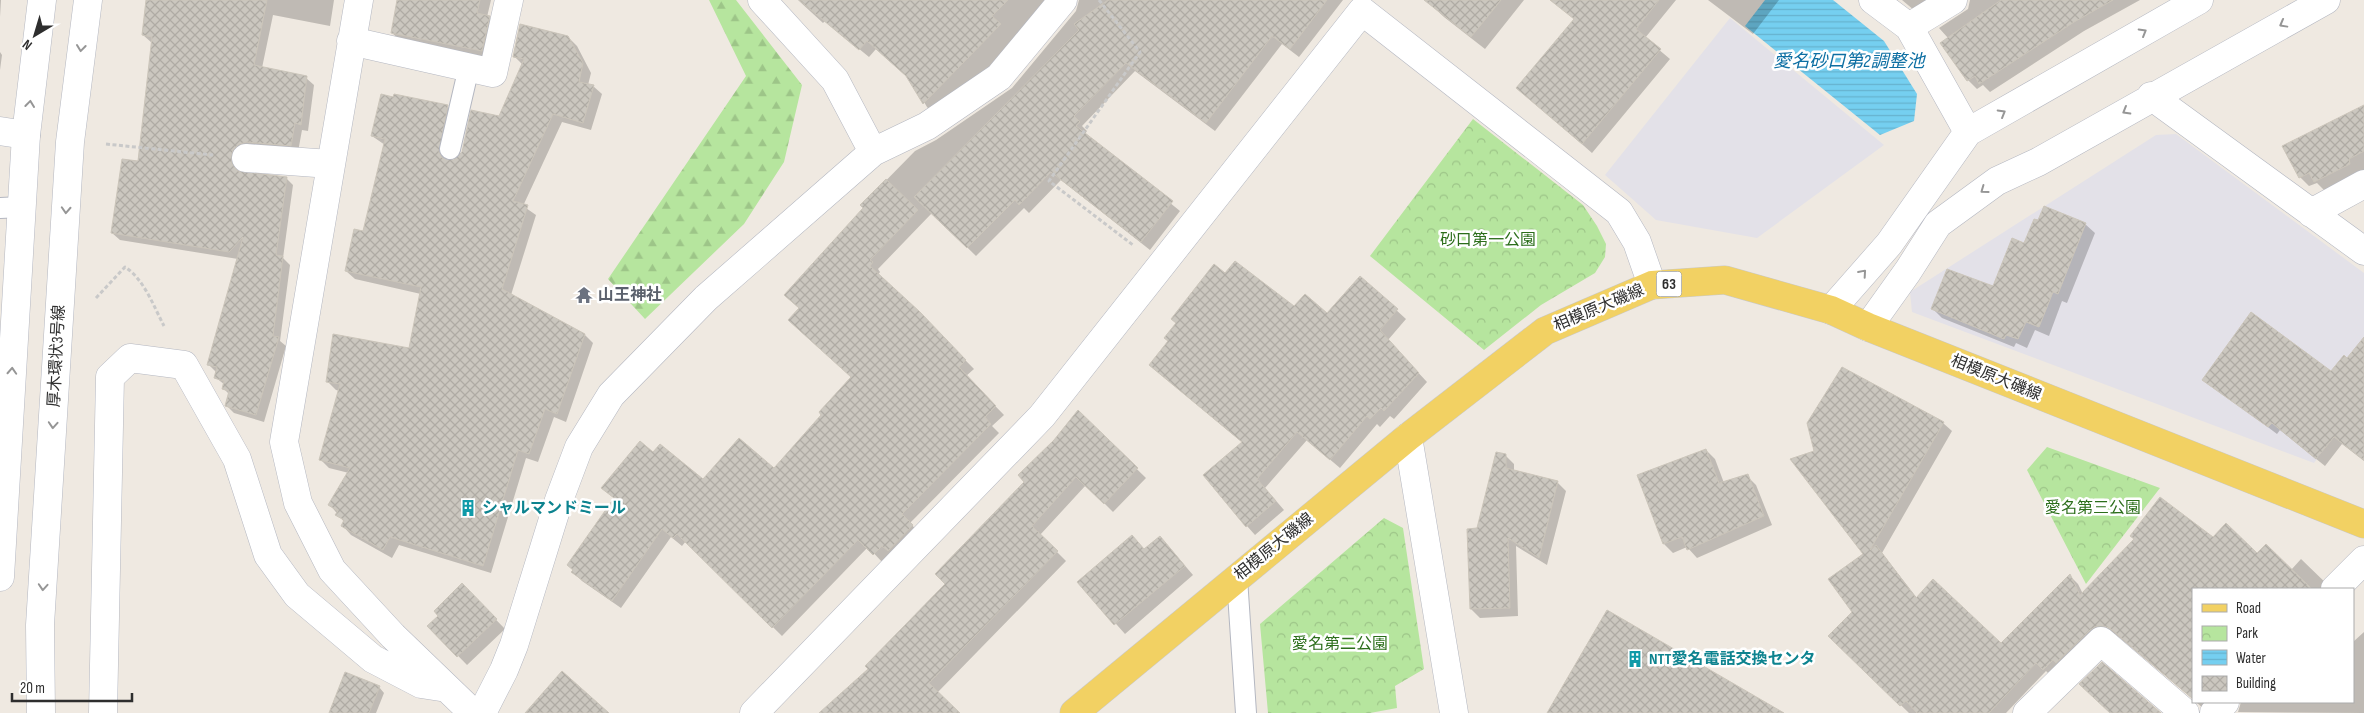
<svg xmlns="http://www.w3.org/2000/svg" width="2364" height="713" font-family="'Sofia Sans Condensed','Noto Sans JP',sans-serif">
  <defs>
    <pattern id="forest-firs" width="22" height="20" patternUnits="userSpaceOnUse" patternTransform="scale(1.25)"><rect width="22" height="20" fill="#b6e59e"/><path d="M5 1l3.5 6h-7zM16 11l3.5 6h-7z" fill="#9dc588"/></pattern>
    <pattern id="park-crowns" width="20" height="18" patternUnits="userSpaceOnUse" patternTransform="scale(1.25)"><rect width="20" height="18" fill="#b6e59e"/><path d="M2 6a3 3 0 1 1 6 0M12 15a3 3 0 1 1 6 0" fill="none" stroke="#9dc588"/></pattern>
    <pattern id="water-rules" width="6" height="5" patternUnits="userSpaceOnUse" patternTransform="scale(1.25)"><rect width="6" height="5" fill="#75cff0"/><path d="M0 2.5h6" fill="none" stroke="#66b2ce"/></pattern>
    <pattern id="building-cross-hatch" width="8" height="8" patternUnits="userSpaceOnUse" patternTransform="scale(1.25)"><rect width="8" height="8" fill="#cbc7bf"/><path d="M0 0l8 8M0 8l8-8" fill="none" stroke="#afaba4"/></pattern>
  </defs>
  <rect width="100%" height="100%" fill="#efe9e1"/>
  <path fill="#e3e1e8" d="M 1730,18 L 1884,145 L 1757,238 L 1656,220 L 1605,175 Z
    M 2176,134 L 2364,273 L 2364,396 L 2314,463 L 1912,312 L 1910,292 L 2156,135 Z"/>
  <path fill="url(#forest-firs)" d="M 709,0 L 736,0 L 802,85 L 784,162 L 744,224 L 645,319 L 608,279 L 746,76 Z"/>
  <path fill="url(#park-crowns)" d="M 1473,119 L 1583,205 L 1597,226 L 1606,244 L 1605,257 L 1595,273 L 1541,305 L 1484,350 L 1370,256 Z
    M 2047,447 L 2160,488 L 2086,584 L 2027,470 Z
    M 1384,518 L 1403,528 L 1424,669 L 1395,686 L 1397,708 L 1370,713 L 1268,713 L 1260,624 Z"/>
  <path fill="url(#water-rules)" d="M 1765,0 L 1833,0 L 1884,41 L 1917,94 L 1914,121 L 1880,135 L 1745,26 Z"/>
  <path fill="#0003" d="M 0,0 L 1,0 L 0,17 Z
    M 147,0 L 334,0 L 330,26 L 273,15 L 262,68 L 306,78 L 314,85 L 308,131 L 302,130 L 298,152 L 237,165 L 239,173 L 286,178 L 293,185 L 283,258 L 290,265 L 280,341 L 286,346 L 264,422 L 234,413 L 227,406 L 230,395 L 224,389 L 225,385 L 215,377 L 216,372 L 208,364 L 238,259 L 120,240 L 112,233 L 139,163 L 152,43 L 143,35 Z
    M 398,0 L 491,0 L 487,17 L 498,26 L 491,59 L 402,42 L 392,33 Z
    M 798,0 L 1058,0 L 997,74 L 935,116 L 927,107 L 909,77 L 876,49 L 869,57 L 825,21 L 823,23 Z
    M 1079,0 L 1343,0 L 1299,57 L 1282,44 L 1215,131 L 1135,71 L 1082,126 L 1087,131 L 1085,134 L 1180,211 L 1150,250 L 1061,180 L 1029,213 L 1024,208 L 976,256 L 932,213 L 878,269 L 880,272 L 878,275 L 919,313 L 974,369 L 966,376 L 1004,415 L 992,426 L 999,433 L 910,523 L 920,534 L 883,563 L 868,547 L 782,636 L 686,541 L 682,546 L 671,537 L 621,608 L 582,581 L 573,572 L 615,499 L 612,496 L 653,454 L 703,480 L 774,469 L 823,415 L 852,378 L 800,309 L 865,208 L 862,205 L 915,151 L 936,140 L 1012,88 L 1076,11 Z
    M 1435,0 L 1524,0 L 1485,49 L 1444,17 L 1431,5 Z
    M 1587,0 L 1676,0 L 1645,38 L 1670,59 L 1592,153 L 1518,88 L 1575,19 Z
    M 1708,0 L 1779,0 L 1753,34 Z
    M 1902,0 L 1949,0 L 1921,16 Z
    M 1970,0 L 2140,0 L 2084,31 L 1990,92 L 1983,85 L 1977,89 L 1968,80 L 1948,38 L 1939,28 L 1968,9 Z
    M 568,37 L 577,46 L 591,73 L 588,85 L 593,86 L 602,94 L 591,130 L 562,122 L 523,206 L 536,215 L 511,295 L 585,335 L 593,343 L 566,422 L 554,417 L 538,462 L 526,458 L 491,573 L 399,545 L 392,558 L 351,535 L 343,526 L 345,523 L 330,505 L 349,473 L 329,468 L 320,459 L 340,391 L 336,390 L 327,381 L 410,349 L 421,294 L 355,279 L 346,271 L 364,232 L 385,145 L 372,136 L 447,106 L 456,115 L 447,160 L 454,162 L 500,117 L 523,65 L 514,56 Z
    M 0,52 L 2,55 L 0,70 Z
    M 2364,106 L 2364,171 L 2324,190 L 2317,183 L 2309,186 L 2300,177 Z
    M 2039,222 L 2085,224 L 2095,233 L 2067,303 L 2062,301 L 2049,336 L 2035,330 L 2027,348 L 2016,343 L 2014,347 L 1942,318 L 1933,309 L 1993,288 L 2025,245 Z
    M 1226,275 L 1295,308 L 1327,315 L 1360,277 L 1406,319 L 1388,340 L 1427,382 L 1394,419 L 1390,416 L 1380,427 L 1377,424 L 1340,468 L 1307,440 L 1265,488 L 1284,510 L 1255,535 L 1247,526 L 1243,443 L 1150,365 Z
    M 2364,373 L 2364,461 L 2342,444 L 2325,466 L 2280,430 L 2277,434 L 2204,379 Z
    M 1078,412 L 1146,478 L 1113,512 L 1086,485 L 1040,535 L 1066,561 L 937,693 L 958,713 L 821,713 L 870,670 L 946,584 Z
    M 1943,423 L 1952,431 L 1882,553 L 1917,598 L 2001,645 L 2070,576 L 2078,584 L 2083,594 L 2213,539 L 2291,570 L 2301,559 L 2331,588 L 2193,589 L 2193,699 L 2115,634 L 2106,634 L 2052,677 L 2046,671 L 2006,713 L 1909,713 L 1830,636 L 1853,612 L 1865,554 Z
    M 1706,450 L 1715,459 L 1724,483 L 1747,476 L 1756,485 L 1772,525 L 1697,558 L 1687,547 L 1673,553 L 1664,544 L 1639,476 Z
    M 1505,455 L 1514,464 L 1514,471 L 1557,482 L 1566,491 L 1547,565 L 1516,546 L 1518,616 L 1480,618 L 1471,609 L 1478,530 Z
    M 1132,536 L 1145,550 L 1169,547 L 1193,575 L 1125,634 L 1079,582 Z
    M 471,594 L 505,629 L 467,665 L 429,626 Z
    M 2364,632 L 2364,713 L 2238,712 L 2241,702 L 2353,702 L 2353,642 Z
    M 379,687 L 384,693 L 376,713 L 330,713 Z
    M 2196,702 L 2213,702 L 2205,710 Z"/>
  <path fill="url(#building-cross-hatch)" stroke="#cbc5ba" d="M 146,0 L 267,0 L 254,65 L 307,76 L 301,125 L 295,123 L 291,146 L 247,142 L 239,144 L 233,150 L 231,156 L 232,164 L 238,171 L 287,177 L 276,255 L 283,256 L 273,336 L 279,337 L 256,415 L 225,406 L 229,391 L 222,389 L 224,381 L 214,378 L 217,367 L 207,365 L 243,237 L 229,252 L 111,233 L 122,159 L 138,161 L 152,37 L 142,35 Z
    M 397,0 L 480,0 L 477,13 L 490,16 L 482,51 L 391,33 Z
    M 799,0 L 1008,0 L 992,16 L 1001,24 L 923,104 L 906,76 L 867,41 L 859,50 Z
    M 1108,0 L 1327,0 L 1290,49 L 1272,36 L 1206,123 L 1126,63 L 1074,116 L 1080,122 L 1076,126 L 1173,201 L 1141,242 L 1051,172 L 1019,205 L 1015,200 L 967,248 L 914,197 L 1079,30 L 1074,24 Z
    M 1424,0 L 1501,0 L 1471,37 Z
    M 1550,0 L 1659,0 L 1636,29 L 1661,49 L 1582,144 L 1516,88 L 1574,19 Z
    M 2001,0 L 2113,0 L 2074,22 L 1979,84 L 1975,76 L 1967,81 L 1940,43 Z
    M 520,24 L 568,36 L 583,63 L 579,82 L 594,85 L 583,123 L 553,114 L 513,201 L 528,205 L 502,289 L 585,334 L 557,414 L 545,409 L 529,454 L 518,450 L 483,566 L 390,537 L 383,550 L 341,526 L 344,520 L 335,515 L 338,511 L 328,505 L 350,468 L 319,460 L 340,384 L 326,382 L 333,334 L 409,348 L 421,287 L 345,271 L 354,229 L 363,231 L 385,139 L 371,136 L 381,94 L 393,97 L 394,94 L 448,105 L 439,152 L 442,158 L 454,160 L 462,152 L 471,110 L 499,116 L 524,59 L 513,57 Z
    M 2364,105 L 2364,151 L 2349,159 L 2350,164 L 2314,182 L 2309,173 L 2299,178 L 2282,146 Z
    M 886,179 L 918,210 L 870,260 L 873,262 L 870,266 L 920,312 L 966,360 L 959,367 L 996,406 L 985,417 L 991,424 L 902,514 L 913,525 L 888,551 L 882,546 L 873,555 L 858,540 L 772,628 L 677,534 L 673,538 L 662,529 L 612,601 L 571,572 L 573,570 L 567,565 L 614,498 L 601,488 L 640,441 L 653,452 L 660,444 L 703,479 L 739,438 L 774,468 L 821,415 L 819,412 L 851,377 L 788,320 L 799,308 L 784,295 L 863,208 L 860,205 Z
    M 2044,206 L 2086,223 L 2058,294 L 2053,292 L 2039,327 L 2026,322 L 2018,339 L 2006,335 L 2004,339 L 1931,309 L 1947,269 L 1993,286 L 2012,238 L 2024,243 L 2034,219 L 2038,220 Z
    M 1235,261 L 1294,306 L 1305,294 L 1327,313 L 1360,276 L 1398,309 L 1380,330 L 1419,373 L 1384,411 L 1381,408 L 1370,419 L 1367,416 L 1330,460 L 1297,432 L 1257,479 L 1276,501 L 1246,527 L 1203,475 L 1242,442 L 1149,365 L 1168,341 L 1164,338 L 1176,323 L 1171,319 L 1214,264 L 1225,273 Z
    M 2251,312 L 2331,371 L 2344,355 L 2347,358 L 2364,337 L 2364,460 L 2334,437 L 2316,459 L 2272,423 L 2268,427 L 2202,380 Z
    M 1842,367 L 1944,422 L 1870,550 L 1876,545 L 1916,598 L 1933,579 L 2001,643 L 2070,574 L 2080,595 L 2134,539 L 2130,536 L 2160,497 L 2213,537 L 2226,523 L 2257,553 L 2266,544 L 2312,589 L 2193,589 L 2193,699 L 2111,629 L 2104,626 L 2097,626 L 2090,630 L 2056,663 L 2053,660 L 2043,670 L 2036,663 L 1989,713 L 1917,713 L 1906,701 L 1900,706 L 1828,636 L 1852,612 L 1828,579 L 1863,554 L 1790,459 L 1814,451 L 1807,423 Z
    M 1078,410 L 1138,468 L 1104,504 L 1076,477 L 1032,526 L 1058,551 L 929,683 L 960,713 L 819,713 L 868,669 L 865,666 L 945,584 L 935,574 L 1024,482 L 1018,475 L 1054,440 Z
    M 1706,449 L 1719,483 L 1748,474 L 1764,516 L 1687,550 L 1682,537 L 1663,544 L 1637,475 Z
    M 1496,452 L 1506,454 L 1506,468 L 1558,481 L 1539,558 L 1508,538 L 1510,608 L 1470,609 L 1467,529 L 1477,528 Z
    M 1132,535 L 1144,549 L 1160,536 L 1185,566 L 1114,625 L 1077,582 Z
    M 462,583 L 497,619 L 457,657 L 427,626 L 438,616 L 434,611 Z
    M 1607,610 L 1784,713 L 1547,713 Z
    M 2102,662 L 2161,713 L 2110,713 L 2079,684 Z
    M 562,671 L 609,713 L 525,713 Z
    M 345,672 L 380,686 L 369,713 L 329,713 Z"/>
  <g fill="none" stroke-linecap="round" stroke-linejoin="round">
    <g stroke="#b4b7c1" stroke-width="22">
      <path id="lane" d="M 450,149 L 469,67
        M 0,208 L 22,207
        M 1237,578 L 1246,713"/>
    </g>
    <g stroke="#b4b7c1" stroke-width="29">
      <path id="street" d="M 359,0 L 284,442 L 298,503 L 332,570 L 393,636 L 473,713
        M 762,0 L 835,80 L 873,152
        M 1873,0 L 1909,27 L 1968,132
        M 1909,27 L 1953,0
        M 351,41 L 493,73 L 509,0
        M 2151,96 L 2364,251
        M 0,131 L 26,135
        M 246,158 L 330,164
        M 2311,213 L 2364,184
        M 1831,310 L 1889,244 L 1968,132 L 2199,0
        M 1868,327 L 1908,271 L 1938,224 L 1997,181 L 2038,162 L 2326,0
        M 1408,437 L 1454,713
        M 2335,589 L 2364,560
        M 103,713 L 110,377 L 130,358 L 184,365 L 237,459 L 268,555 L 297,595 L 373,659 L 421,684 L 447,688
        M 482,713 L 504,670 L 514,645 L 559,500 L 579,447 L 611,395 L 706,298 L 873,152 L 927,126 L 999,77 L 1063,0
        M 754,713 L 1042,416 L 1362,11 L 1619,212 L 1637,242 L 1652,285
        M 2027,713 L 2101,641 L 2185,713
        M 2214,713 L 2225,702"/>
    </g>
    <g stroke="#b4b7c1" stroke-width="29">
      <path id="secondary" d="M 0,577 L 26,135 L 42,0
        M 41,713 L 40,625 L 70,142 L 88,0"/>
    </g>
    <g stroke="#c9c9c9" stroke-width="29">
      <path id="primary" d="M 1074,713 L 1408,437 L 1545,331 L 1652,285 L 1725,280 L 1831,310 L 1868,327 L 2364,524"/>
    </g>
    <path stroke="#c9c9c9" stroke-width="3" stroke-dasharray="4 2.5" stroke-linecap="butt" d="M 1099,0 L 1140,52 L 1049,181 L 1133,245
      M 106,144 L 213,155
      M 96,298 L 125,267 C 144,279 154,307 164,326"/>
    <use href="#lane" stroke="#fff" stroke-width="20"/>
    <use href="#street" stroke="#fff" stroke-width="28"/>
    <use href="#secondary" stroke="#fff" stroke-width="28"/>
    <use href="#primary" stroke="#f2d163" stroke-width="28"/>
  </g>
  <defs><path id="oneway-chevron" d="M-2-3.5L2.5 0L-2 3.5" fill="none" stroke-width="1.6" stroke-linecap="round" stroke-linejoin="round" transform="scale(1.25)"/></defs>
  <g stroke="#969696">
    <use href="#oneway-chevron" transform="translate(2283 24) rotate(151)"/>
    <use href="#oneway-chevron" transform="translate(2143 32) rotate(-30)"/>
    <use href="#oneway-chevron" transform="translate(81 48) rotate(97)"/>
    <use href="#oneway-chevron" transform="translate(30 104) rotate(-83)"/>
    <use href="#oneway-chevron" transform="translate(2126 111) rotate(150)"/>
    <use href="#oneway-chevron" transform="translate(2002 113) rotate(-30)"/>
    <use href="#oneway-chevron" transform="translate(1984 190) rotate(144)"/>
    <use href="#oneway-chevron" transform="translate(66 210) rotate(93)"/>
    <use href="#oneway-chevron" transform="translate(1863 273) rotate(-49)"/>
    <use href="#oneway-chevron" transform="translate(12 371) rotate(-87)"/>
    <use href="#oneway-chevron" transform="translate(53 425) rotate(94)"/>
    <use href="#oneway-chevron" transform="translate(43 587) rotate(94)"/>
  </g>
  <defs>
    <g id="temple-bare" transform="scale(1.35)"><path d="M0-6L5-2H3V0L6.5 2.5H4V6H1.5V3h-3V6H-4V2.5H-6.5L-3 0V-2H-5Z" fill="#6b7280" stroke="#fff" stroke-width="2.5" paint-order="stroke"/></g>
    <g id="building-bare" transform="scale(1.35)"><path d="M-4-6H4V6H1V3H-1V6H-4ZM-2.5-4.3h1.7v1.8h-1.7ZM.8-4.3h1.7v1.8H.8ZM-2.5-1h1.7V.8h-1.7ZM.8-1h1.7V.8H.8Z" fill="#0f9aa8" stroke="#fff" stroke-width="2.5" paint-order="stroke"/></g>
  </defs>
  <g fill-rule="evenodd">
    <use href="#temple-bare" x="584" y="295"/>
    <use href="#building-bare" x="468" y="508"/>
    <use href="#building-bare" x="1635" y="659"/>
  </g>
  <g text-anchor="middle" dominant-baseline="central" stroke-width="5" stroke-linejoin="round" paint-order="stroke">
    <rect fill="#fff" stroke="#6d6d6d" stroke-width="1" x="1656.5" y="271.5" width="25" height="25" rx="4"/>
    <g font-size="15" font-weight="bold" fill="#2e2e2e">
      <text x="1669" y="284">63</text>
    </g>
    <g font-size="16" fill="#2c6e1b" stroke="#fff">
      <text x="1488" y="240">砂口第一公園</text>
      <text x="2093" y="508">愛名第三公園</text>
      <text x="1340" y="644">愛名第二公園</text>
    </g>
    <g font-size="16" font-weight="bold" fill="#5b616d" stroke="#fff" text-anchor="start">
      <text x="598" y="295">山王神社</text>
    </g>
    <g font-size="16" fill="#2e2e2e" stroke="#fff">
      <text transform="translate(1599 308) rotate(-23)">相模原大磯線</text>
      <text transform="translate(57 356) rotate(-87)">厚木環状3号線</text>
      <text transform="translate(1996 378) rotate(22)">相模原大磯線</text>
      <text transform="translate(1274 547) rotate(-39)">相模原大磯線</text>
    </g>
    <g font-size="16" font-weight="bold" fill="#0d838f" stroke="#fff" text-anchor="start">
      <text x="482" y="508">シャルマンドミール</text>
      <text x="1649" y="659">NTT愛名電話交換センタ</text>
    </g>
    <g font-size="18" font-style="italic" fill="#0d6fa3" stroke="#fff">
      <text x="1849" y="61">愛名砂口第2調整池</text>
    </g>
  </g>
  <rect x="2192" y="588" width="162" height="115" fill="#ffffff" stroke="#ababab"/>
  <rect x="2202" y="604" width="25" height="8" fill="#f2d163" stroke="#ababab"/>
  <text x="2236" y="613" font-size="15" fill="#2e2e2e">Road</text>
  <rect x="2202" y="626" width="25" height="15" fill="url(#park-crowns)" stroke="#ababab"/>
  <text x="2236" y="638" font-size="15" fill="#2e2e2e">Park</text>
  <rect x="2202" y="650" width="25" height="15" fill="url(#water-rules)" stroke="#ababab"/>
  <text x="2236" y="663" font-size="15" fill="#2e2e2e">Water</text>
  <rect x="2202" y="676" width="25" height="15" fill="url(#building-cross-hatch)" stroke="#ababab"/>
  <text x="2236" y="688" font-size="15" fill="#2e2e2e">Building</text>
  <g transform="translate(35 35) rotate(218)" stroke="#ffffff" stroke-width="4" paint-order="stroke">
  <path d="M0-4L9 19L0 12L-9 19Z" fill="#2e2e2e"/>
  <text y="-8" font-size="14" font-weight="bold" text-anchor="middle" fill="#2e2e2e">N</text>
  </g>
  <path d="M12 693v8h120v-8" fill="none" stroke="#2e2e2e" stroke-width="2.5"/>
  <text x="20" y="693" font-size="15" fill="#2e2e2e" stroke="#ffffff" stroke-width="4" paint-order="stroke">20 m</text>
</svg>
